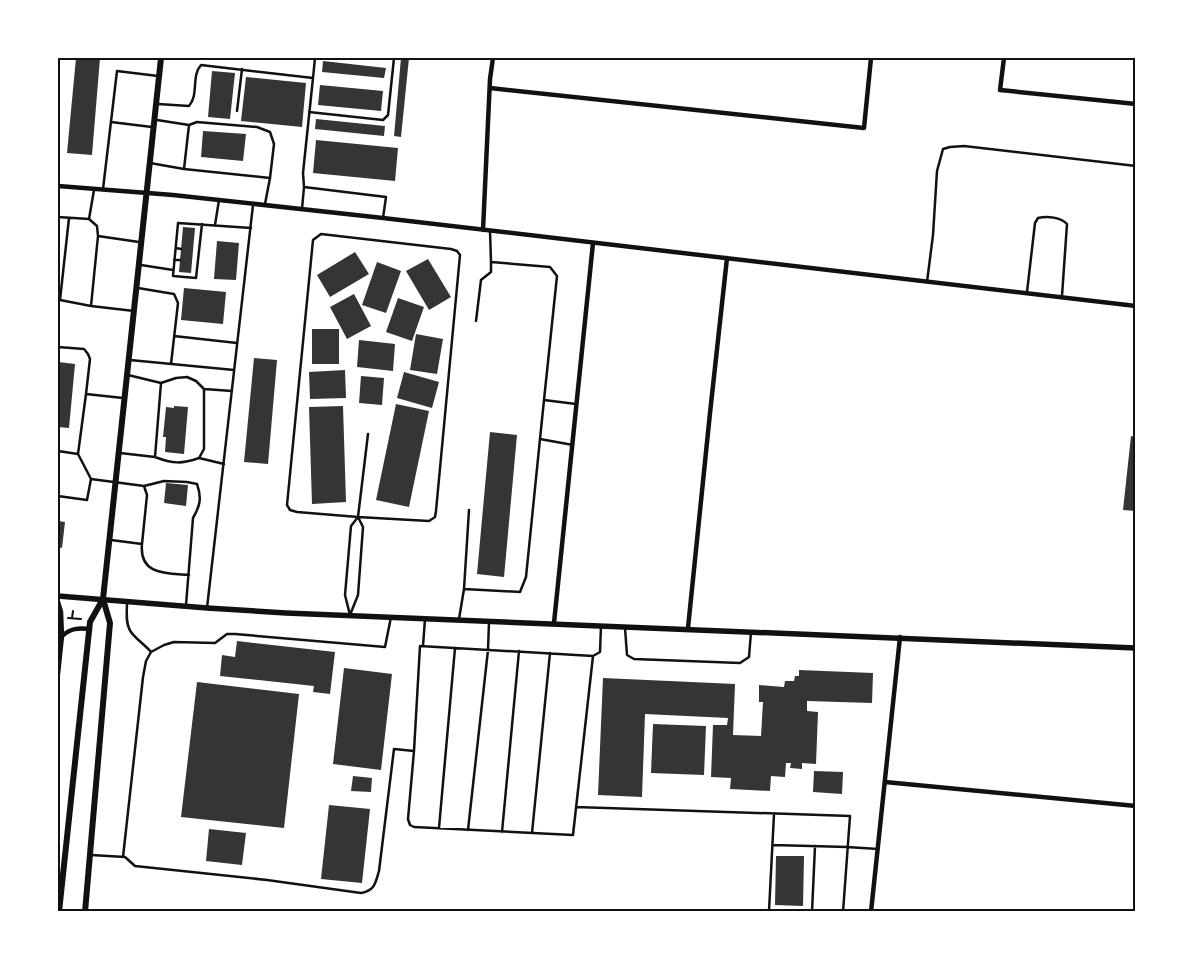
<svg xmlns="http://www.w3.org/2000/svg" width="1193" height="969" font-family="'Asap Condensed',sans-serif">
  <rect width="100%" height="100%" fill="#fff"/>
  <path fill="#353535" d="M 76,58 L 100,58 L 92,155 L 67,153 Z
    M 401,58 L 409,58 L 401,137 L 394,136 Z
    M 323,61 L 386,68 L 384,78 L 322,72 Z
    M 212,71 L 235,73 L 230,119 L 208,117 Z
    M 246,77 L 306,83 L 302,127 L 241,121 Z
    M 320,85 L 383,91 L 381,111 L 318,105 Z
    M 316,119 L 385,126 L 384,136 L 315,129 Z
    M 203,131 L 246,134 L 243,161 L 201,157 Z
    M 316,140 L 398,148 L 395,181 L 313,173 Z
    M 183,227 L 195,228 L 191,273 L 179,272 Z
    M 217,241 L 239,243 L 236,280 L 214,279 Z
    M 355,252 L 369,274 L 330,297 L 317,275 Z
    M 428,259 L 451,297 L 429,310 L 406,271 Z
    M 377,262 L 401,271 L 386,313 L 362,305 Z
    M 184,288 L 226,292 L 223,324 L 181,320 Z
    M 354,294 L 371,326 L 347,339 L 330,307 Z
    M 398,298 L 424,307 L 412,341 L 386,332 Z
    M 312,329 L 339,329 L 339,364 L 312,364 Z
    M 416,334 L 443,339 L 437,374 L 410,370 Z
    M 359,340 L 395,344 L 393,371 L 357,367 Z
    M 254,358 L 277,360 L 268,464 L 244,462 Z
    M 58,362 L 75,364 L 69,428 L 58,427 Z
    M 345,370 L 346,398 L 310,399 L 309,372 Z
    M 404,372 L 439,382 L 432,408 L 397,398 Z
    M 361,376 L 384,378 L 382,405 L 359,403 Z
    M 396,404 L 429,411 L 409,507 L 376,500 Z
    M 174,406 L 188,407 L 184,454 L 165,452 L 166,437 L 163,437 L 166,407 L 174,408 Z
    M 343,406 L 346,502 L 312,504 L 309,407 Z
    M 490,432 L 517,435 L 504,577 L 477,574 Z
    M 1131,436 L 1136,437 L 1136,511 L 1123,510 Z
    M 166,483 L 188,485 L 186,506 L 164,503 Z
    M 58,521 L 65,522 L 62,548 L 58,547 Z
    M 237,641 L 335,652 L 330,694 L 313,692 L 314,686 L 220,676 L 222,655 L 235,657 Z
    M 344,668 L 392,674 L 381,770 L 333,764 Z
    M 799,670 L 873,673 L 872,703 L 807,701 L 807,711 L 818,712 L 816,764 L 802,763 L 802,769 L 790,768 L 791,763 L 786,763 L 785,777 L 771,776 L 770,791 L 730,789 L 731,778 L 711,777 L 713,725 L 727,725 L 728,718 L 645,714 L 642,797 L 598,795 L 603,678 L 735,684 L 733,735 L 761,736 L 763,702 L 759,702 L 759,685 L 784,687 L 785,681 L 794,681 L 795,676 L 799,676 Z
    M 197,682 L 299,694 L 284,828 L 181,817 Z
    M 653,724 L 706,726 L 704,775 L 651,773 Z
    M 814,771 L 843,772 L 842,794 L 813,792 Z
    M 353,776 L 372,778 L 371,792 L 351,791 Z
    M 329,805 L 370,809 L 362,883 L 321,879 Z
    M 209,829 L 246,833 L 242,865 L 206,861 Z
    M 776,856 L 804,856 L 803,906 L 775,905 Z"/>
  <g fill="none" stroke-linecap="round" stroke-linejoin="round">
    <path stroke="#111" stroke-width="2" d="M 68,618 L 81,619
      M 72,618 L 73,611"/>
    <path stroke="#111" stroke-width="2.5" d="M 313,78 L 315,58
      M 158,104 L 189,106 C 199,95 191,76 201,65 L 313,78 L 303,173 L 304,187
      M 237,111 L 242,69
      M 309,112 L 383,120 L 388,115 L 394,58
      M 157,120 L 189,125 L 197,122 L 257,127 L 270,132 L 274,144 L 270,178 L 265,204
      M 111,122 L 152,127
      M 150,163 L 184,169 L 189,125
      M 184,169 L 270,178
      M 103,189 L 117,71 L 158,76
      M 302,209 L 304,187 L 386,197 L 383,218
      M 58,217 L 89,219 L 97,226 L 98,236 L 139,242
      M 69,218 L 60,300 L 91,306
      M 89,219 L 94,190
      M 202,224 L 196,278 L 173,276 L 178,223 L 251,228
      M 215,225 L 219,200
      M 490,231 L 491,262 L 550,267 L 557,276 L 544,400 L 576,404
      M 321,234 L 451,249 L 457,251 L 460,255 L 436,511 L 435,517 L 429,521 L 358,517 L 297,512 L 290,510 L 287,505 L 313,240 Z
      M 98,236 L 91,306 L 134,311
      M 176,248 L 181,249
      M 174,260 L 180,260
      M 141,265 L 173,270
      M 927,282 L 933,235 L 937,171 L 943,149 L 950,147 L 964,146 L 1136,166
      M 138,288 L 174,294 L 178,303 L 171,364
      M 1027,292 L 1035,223 L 1038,218 C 1047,216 1061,217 1067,224 L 1062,296
      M 476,321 L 481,280 L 491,272 L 491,262
      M 174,336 L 237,343
      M 58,347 L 84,349 L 88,354 L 90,359 L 86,394
      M 130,360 L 234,370
      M 128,375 L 161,383 L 176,378 L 187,377 L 196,381 L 204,389 L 204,449 L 199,458 C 182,464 173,464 155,457
      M 204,389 L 232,391
      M 123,398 L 86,394 L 78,454 L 91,479 L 144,486 L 164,481 L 187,482 L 197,484 C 202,498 200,506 193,518 L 186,605
      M 540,439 L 544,400
      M 58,451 L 78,454
      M 120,453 L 155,457 L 161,383
      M 199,458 L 224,464
      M 58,496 L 87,500 L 91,479
      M 358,517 L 363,527 L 358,595 L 350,615 L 345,595 L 351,526 Z
      M 358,517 L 368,434
      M 111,540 L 142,544 C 139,575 166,573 189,575
      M 142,544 L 147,495 L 144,486
      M 464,589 L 469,510
      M 207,608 L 253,205
      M 459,619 L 464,589 L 520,592 L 526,577 L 540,439 L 573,445
      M 625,628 L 627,655 L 634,659 L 740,663 L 749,657 L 751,632
      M 423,646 L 425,619
      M 151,652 L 164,645 L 174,642 L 215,643 L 227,634 L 235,634 L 385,647 L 391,617
      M 414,751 L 420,646 L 593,656
      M 576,807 L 850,816 L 843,912
      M 774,814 L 769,911 L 777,912
      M 439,828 L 455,648
      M 468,830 L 488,650 L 489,622
      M 502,832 L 519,651
      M 532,833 L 550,653
      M 773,845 L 847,847 L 878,849
      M 91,855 L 125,857 L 135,866 L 267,880 L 361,893 C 375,890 375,884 379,871 L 394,749 L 414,751 L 408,819 L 410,825 L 414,827 L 573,835 L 593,656 L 600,652 L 601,626
      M 123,857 L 143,677 L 146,661 L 151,652 C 145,645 136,639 131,632 C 125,624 127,611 127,603
      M 812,912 L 815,846"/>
    <path stroke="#111" stroke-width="4.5" d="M 1004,58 L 1000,90 L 1136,104
      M 490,88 L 864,128 L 871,58
      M 58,186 L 173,195 L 383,218 L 1136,306
      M 483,230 L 490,79 L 493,58
      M 58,602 L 61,612 L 62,636 C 71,628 78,628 90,629
      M 554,623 L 593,243
      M 688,628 L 710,413 L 727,258
      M 58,674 L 62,636
      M 885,782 L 1136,806
      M 871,912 L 900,637"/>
    <path stroke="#111" stroke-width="5.5" d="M 58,596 L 207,608 L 286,613 L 1136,648"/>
    <path stroke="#111" stroke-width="6" d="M 59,912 L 90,622 L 103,599
      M 85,912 L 110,623 L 103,599 L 161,58"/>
  </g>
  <rect width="1193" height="969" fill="none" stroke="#ffffff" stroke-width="118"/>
  <rect x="59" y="59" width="1075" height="851" fill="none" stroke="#111" stroke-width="2"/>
</svg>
